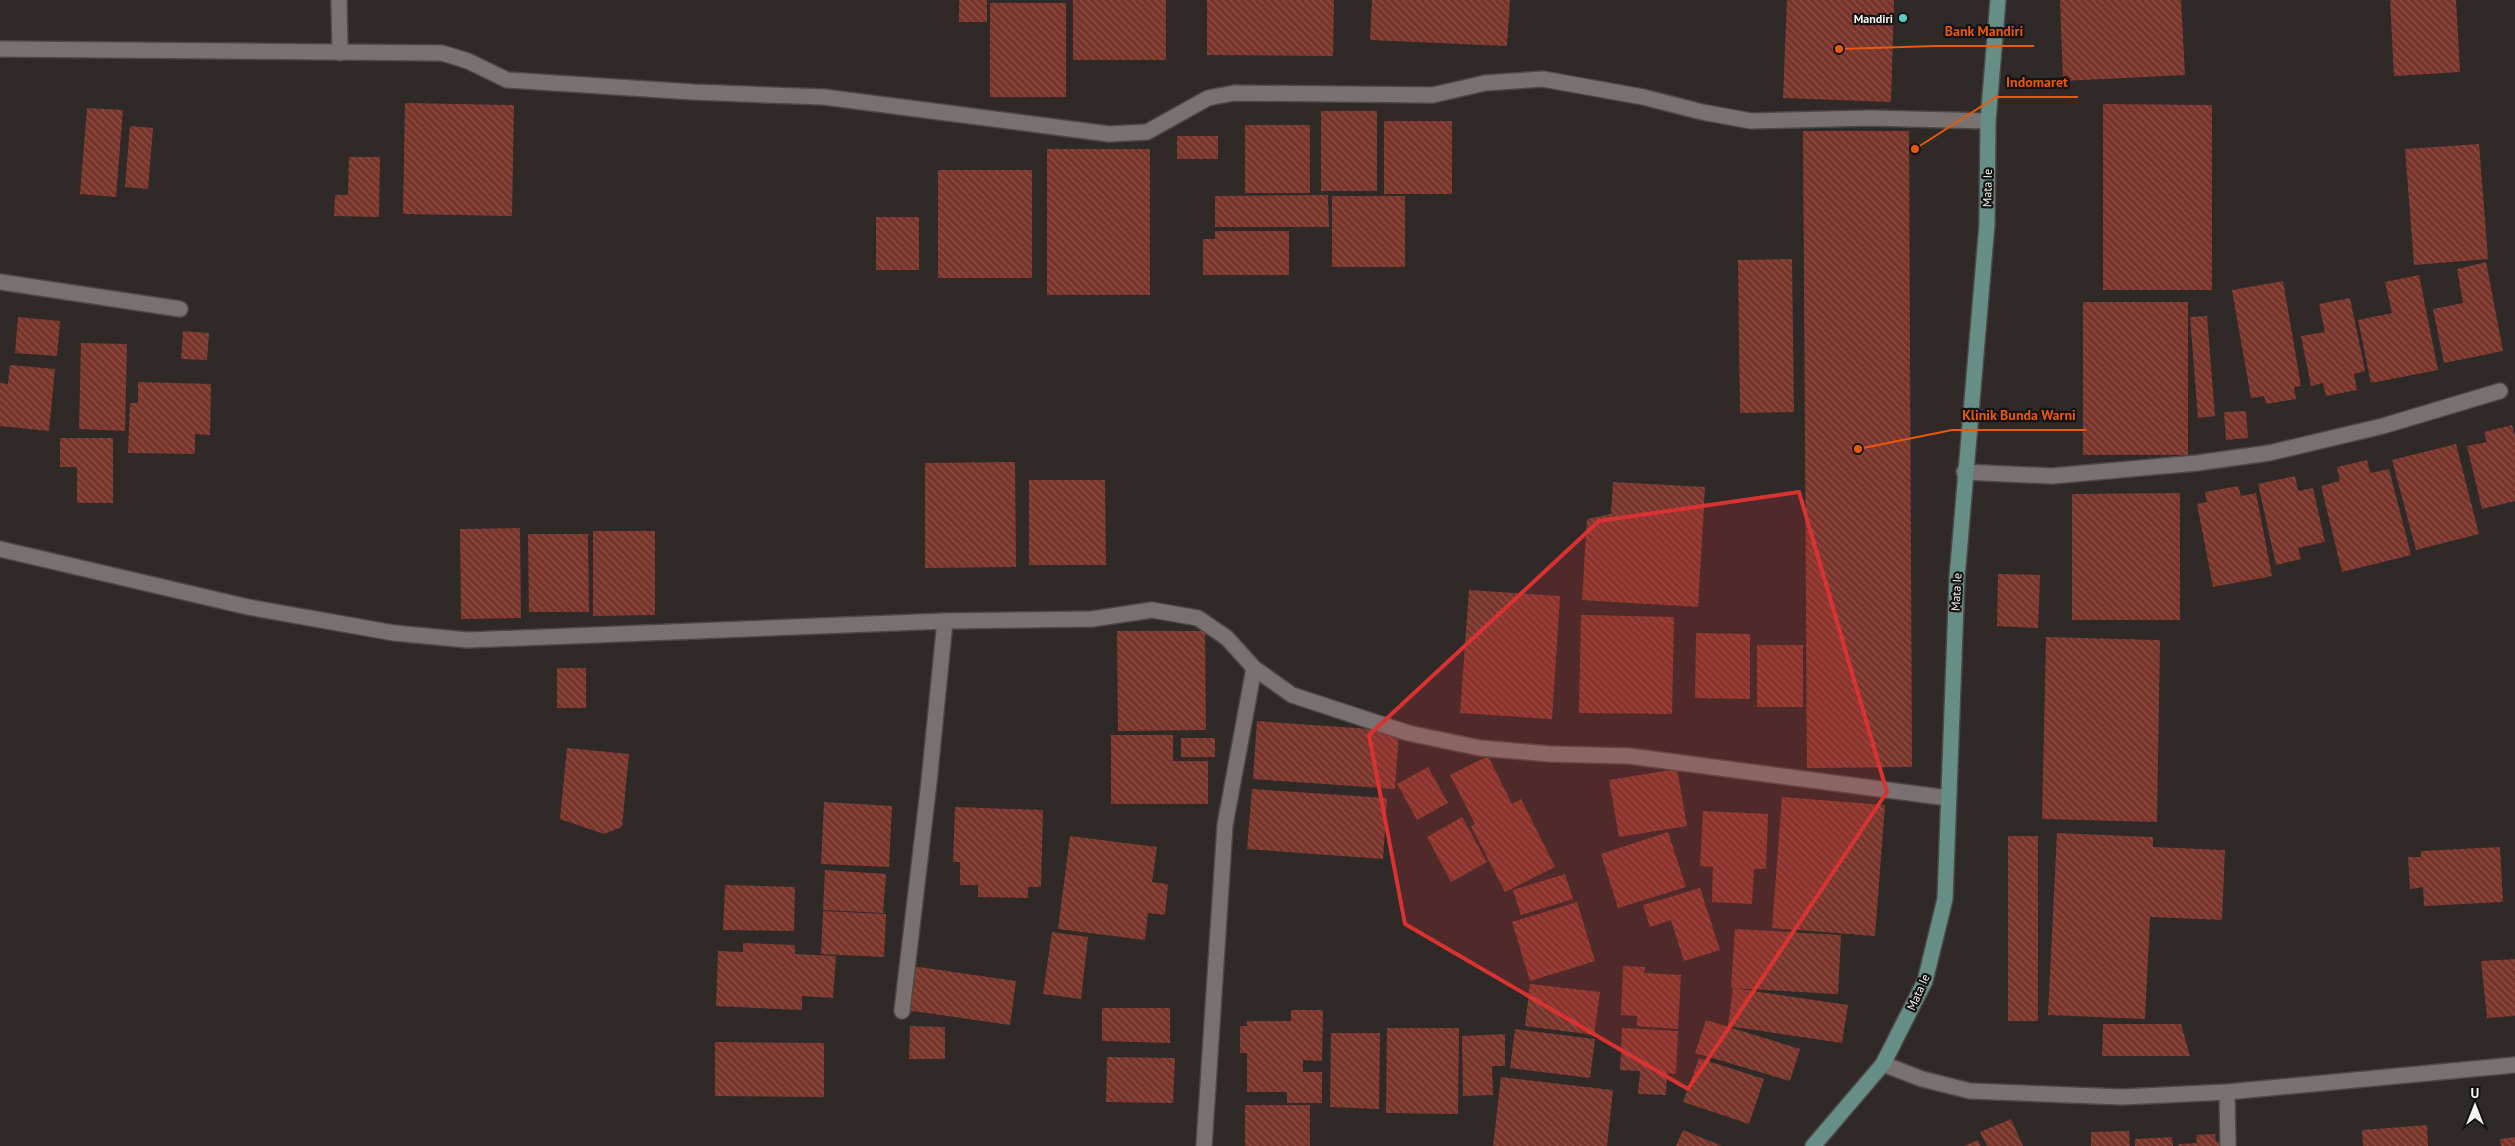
<svg xmlns="http://www.w3.org/2000/svg" width="2515" height="1146" font-family="'PT Sans',sans-serif">
  <defs>
    <pattern id="building-back-hatch" width="6" height="6" patternUnits="userSpaceOnUse" patternTransform="scale(1.25)"><rect width="6" height="6" fill="#78342a"/><path d="M-1 5l2 2M0 0l6 6M5-1l2 2" fill="none" stroke="#8c5249"/></pattern>
  </defs>
  <rect width="100%" height="100%" fill="#2f2928"/>
  <path fill="url(#building-back-hatch)" d="M 959,0 L 987,0 L 987,22 L 959,22 Z
    M 1073,0 L 1166,0 L 1166,60 L 1073,60 Z
    M 1207,0 L 1334,0 L 1333,56 L 1207,55 Z
    M 1372,0 L 1510,0 L 1507,46 L 1370,40 Z
    M 1787,0 L 1894,0 L 1891,102 L 1783,98 Z
    M 2060,0 L 2181,0 L 2185,75 L 2063,81 Z
    M 2390,0 L 2456,0 L 2460,72 L 2394,76 Z
    M 990,3 L 1066,3 L 1066,97 L 990,97 Z
    M 405,103 L 514,105 L 512,216 L 403,214 Z
    M 2103,104 L 2212,105 L 2212,290 L 2103,290 Z
    M 87,108 L 123,110 L 116,197 L 80,194 Z
    M 1321,111 L 1377,111 L 1377,191 L 1321,191 Z
    M 1384,121 L 1452,121 L 1452,194 L 1384,194 Z
    M 1245,125 L 1310,125 L 1310,193 L 1245,193 Z
    M 130,126 L 153,128 L 148,189 L 125,187 Z
    M 1803,131 L 1909,131 L 1912,767 L 1807,768 Z
    M 1177,136 L 1218,136 L 1218,159 L 1177,159 Z
    M 2479,144 L 2488,259 L 2414,265 L 2405,149 Z
    M 1047,149 L 1150,149 L 1150,295 L 1047,295 Z
    M 349,157 L 380,157 L 379,217 L 334,216 L 335,195 L 348,195 Z
    M 938,170 L 1032,170 L 1032,278 L 938,278 Z
    M 1328,195 L 1329,227 L 1215,227 L 1215,196 Z
    M 1332,196 L 1405,196 L 1405,267 L 1332,267 Z
    M 876,217 L 919,217 L 919,270 L 876,270 Z
    M 1215,231 L 1289,231 L 1289,275 L 1203,275 L 1203,239 L 1215,239 Z
    M 1792,259 L 1794,412 L 1740,413 L 1738,260 Z
    M 2486,262 L 2503,351 L 2444,363 L 2433,309 L 2463,303 L 2457,269 Z
    M 2419,275 L 2438,370 L 2371,383 L 2358,320 L 2392,313 L 2385,282 Z
    M 2283,281 L 2301,386 L 2294,387 L 2296,399 L 2266,404 L 2264,396 L 2251,398 L 2232,290 Z
    M 2350,298 L 2365,371 L 2354,374 L 2357,390 L 2326,396 L 2323,383 L 2311,386 L 2301,336 L 2325,332 L 2319,304 Z
    M 2083,302 L 2188,302 L 2188,455 L 2083,455 Z
    M 2207,316 L 2215,416 L 2198,418 L 2190,317 Z
    M 18,317 L 60,321 L 57,356 L 15,353 Z
    M 183,331 L 209,333 L 207,360 L 181,359 Z
    M 81,343 L 127,344 L 125,431 L 79,429 Z
    M 10,365 L 55,369 L 49,431 L 0,426 L 0,383 L 8,384 Z
    M 138,382 L 211,384 L 210,435 L 195,434 L 195,454 L 128,453 L 130,403 L 138,403 Z
    M 2246,411 L 2248,438 L 2226,440 L 2224,412 Z
    M 2512,425 L 2515,435 L 2515,501 L 2482,509 L 2467,446 L 2487,442 L 2484,432 Z
    M 60,438 L 113,438 L 113,503 L 77,503 L 77,467 L 60,467 Z
    M 2456,444 L 2479,534 L 2416,550 L 2392,460 Z
    M 2367,460 L 2370,473 L 2389,469 L 2411,555 L 2342,572 L 2321,486 L 2340,481 L 2337,467 Z
    M 1015,462 L 1016,567 L 925,568 L 925,463 Z
    M 2295,476 L 2298,491 L 2313,488 L 2325,542 L 2298,548 L 2301,559 L 2276,565 L 2258,484 Z
    M 1029,480 L 1105,480 L 1106,565 L 1029,565 Z
    M 1613,482 L 1705,487 L 1698,607 L 1582,600 L 1587,519 L 1611,514 Z
    M 2238,486 L 2241,496 L 2256,493 L 2272,576 L 2213,587 L 2197,504 L 2207,502 L 2205,492 Z
    M 2180,493 L 2180,620 L 2072,620 L 2072,494 Z
    M 520,528 L 521,618 L 461,619 L 460,529 Z
    M 593,531 L 655,531 L 655,615 L 593,616 Z
    M 528,534 L 588,534 L 589,612 L 529,612 Z
    M 1998,574 L 2040,575 L 2038,628 L 1997,626 Z
    M 1469,590 L 1560,596 L 1552,719 L 1460,713 Z
    M 1581,615 L 1674,617 L 1672,714 L 1579,713 Z
    M 1117,631 L 1205,631 L 1206,730 L 1118,731 Z
    M 1696,633 L 1750,634 L 1750,699 L 1695,698 Z
    M 2046,637 L 2160,640 L 2157,822 L 2042,819 Z
    M 1757,645 L 1803,645 L 1803,707 L 1757,707 Z
    M 557,668 L 586,668 L 586,708 L 557,708 Z
    M 1257,721 L 1399,731 L 1395,789 L 1253,779 Z
    M 1111,735 L 1173,735 L 1173,761 L 1208,761 L 1208,804 L 1111,804 Z
    M 1181,738 L 1215,738 L 1215,757 L 1181,757 Z
    M 567,748 L 629,754 L 622,827 L 604,834 L 560,819 Z
    M 1488,756 L 1512,804 L 1521,799 L 1555,867 L 1505,892 L 1471,826 L 1475,824 L 1450,775 Z
    M 1428,767 L 1448,803 L 1417,820 L 1397,784 Z
    M 1677,769 L 1687,826 L 1619,837 L 1609,780 Z
    M 1252,789 L 1387,798 L 1383,859 L 1247,849 Z
    M 1782,797 L 1885,805 L 1875,936 L 1772,928 Z
    M 824,802 L 892,806 L 889,867 L 821,864 Z
    M 955,807 L 1043,810 L 1041,887 L 1028,887 L 1028,898 L 978,897 L 978,885 L 960,885 L 960,862 L 953,862 Z
    M 1703,811 L 1768,814 L 1766,869 L 1754,869 L 1752,904 L 1712,902 L 1713,867 L 1700,866 Z
    M 1462,817 L 1487,862 L 1451,882 L 1427,837 Z
    M 1668,832 L 1686,887 L 1618,908 L 1601,854 Z
    M 2057,833 L 2153,837 L 2153,847 L 2225,850 L 2222,920 L 2150,917 L 2145,1019 L 2048,1015 Z
    M 1070,836 L 1157,847 L 1152,882 L 1168,884 L 1165,915 L 1148,913 L 1145,940 L 1058,929 Z
    M 2008,836 L 2038,836 L 2038,1021 L 2008,1021 Z
    M 2500,847 L 2503,902 L 2424,906 L 2423,887 L 2410,889 L 2408,857 L 2421,857 L 2421,851 Z
    M 825,870 L 886,874 L 883,913 L 823,910 Z
    M 1565,874 L 1573,899 L 1521,915 L 1513,890 Z
    M 725,885 L 795,887 L 794,931 L 723,930 Z
    M 1700,888 L 1720,950 L 1684,961 L 1671,920 L 1650,927 L 1643,905 Z
    M 1577,902 L 1595,961 L 1530,981 L 1512,922 Z
    M 823,911 L 886,914 L 884,957 L 821,954 Z
    M 1735,929 L 1841,935 L 1838,994 L 1731,988 Z
    M 1052,932 L 1088,937 L 1081,999 L 1043,994 Z
    M 743,943 L 795,945 L 795,954 L 836,956 L 833,998 L 802,996 L 802,1010 L 716,1006 L 718,951 L 743,952 Z
    M 2515,959 L 2515,1016 L 2487,1018 L 2481,961 Z
    M 912,966 L 1016,981 L 1010,1025 L 906,1010 Z
    M 1623,966 L 1645,967 L 1644,973 L 1681,975 L 1678,1029 L 1637,1026 L 1637,1016 L 1621,1015 Z
    M 1530,984 L 1600,992 L 1594,1035 L 1525,1026 Z
    M 1733,988 L 1848,1005 L 1842,1043 L 1728,1026 Z
    M 1102,1008 L 1170,1008 L 1170,1043 L 1102,1041 Z
    M 1291,1010 L 1323,1010 L 1322,1061 L 1303,1060 L 1303,1072 L 1322,1072 L 1322,1103 L 1287,1103 L 1287,1092 L 1247,1092 L 1247,1053 L 1240,1053 L 1240,1026 L 1247,1026 L 1247,1021 L 1291,1021 Z
    M 1706,1020 L 1800,1049 L 1790,1081 L 1695,1053 Z
    M 2103,1024 L 2181,1024 L 2190,1056 L 2102,1056 Z
    M 910,1026 L 945,1027 L 945,1059 L 909,1059 Z
    M 1387,1028 L 1459,1028 L 1458,1114 L 1386,1113 Z
    M 1622,1028 L 1678,1031 L 1676,1074 L 1667,1073 L 1666,1095 L 1638,1094 L 1640,1071 L 1620,1070 Z
    M 1515,1029 L 1595,1039 L 1590,1078 L 1510,1068 Z
    M 1331,1033 L 1380,1033 L 1379,1109 L 1330,1107 Z
    M 1505,1034 L 1505,1066 L 1492,1066 L 1493,1095 L 1463,1096 L 1462,1036 Z
    M 715,1042 L 824,1043 L 824,1097 L 715,1096 Z
    M 1107,1057 L 1175,1058 L 1173,1103 L 1106,1102 Z
    M 1699,1058 L 1764,1079 L 1749,1124 L 1683,1102 Z
    M 1501,1077 L 1613,1090 L 1607,1146 L 1493,1146 Z
    M 1245,1105 L 1310,1105 L 1310,1146 L 1245,1146 Z
    M 2011,1119 L 2023,1146 L 1987,1146 L 1980,1132 Z
    M 2427,1125 L 2428,1146 L 2363,1146 L 2362,1130 Z
    M 1683,1130 L 1722,1146 L 1676,1146 Z
    M 2129,1131 L 2130,1146 L 2091,1146 L 2091,1132 Z
    M 2215,1134 L 2216,1142 L 2223,1142 L 2224,1146 L 2179,1146 L 2178,1144 L 2197,1143 L 2196,1135 Z
    M 2172,1137 L 2173,1146 L 2135,1146 L 2135,1139 Z
    M 2515,1137 L 2515,1146 L 2501,1146 L 2500,1139 Z
    M 1978,1140 L 1981,1146 L 1964,1146 Z"/>
  <g fill="none" stroke-linecap="round" stroke-linejoin="round">
    <g stroke="#4d4846" stroke-width="18">
      <path id="street" d="M 339,0 L 340,53
        M 0,49 L 442,53 L 468,61 L 507,80 L 693,92 L 824,97 L 1109,134 L 1147,132 L 1208,98 L 1234,93 L 1433,95 L 1485,83 L 1543,79 L 1643,97 L 1702,112 L 1751,121 L 1871,118 L 1988,121
        M 0,282 L 180,309
        M 1964,472 L 2052,476 L 2197,463 L 2269,453 L 2383,426 L 2500,391
        M 0,549 L 248,607 L 394,633 L 468,640 L 945,621 L 1092,619 L 1152,610 L 1198,618 L 1227,638 L 1254,668 L 1292,695 L 1408,733 L 1480,748 L 1550,754 L 1629,756 L 1948,798
        M 902,1011 L 929,782 L 945,621
        M 1883,1064 L 1922,1079 L 1970,1091 L 2122,1097 L 2227,1092 L 2515,1065
        M 2227,1092 L 2228,1146
        M 1204,1146 L 1225,825 L 1254,668"/>
    </g>
    <g stroke="#4d4846" stroke-width="18">
      <path id="secondary" d="M 1813,1146 L 1883,1064 L 1925,981 L 1945,899 L 1957,578 L 1987,224 L 1988,121 L 1998,0"/>
    </g>
    <use href="#street" stroke="#797170" stroke-width="15"/>
    <use href="#secondary" stroke="#668d86" stroke-width="15"/>
  </g>
  <path fill="#d83232" fill-opacity="0.2" stroke="#d83232" stroke-width="4" stroke-linejoin="round" d="M 1799,492 L 1887,792 L 1688,1089 L 1405,924 L 1369,735 L 1599,521 Z"/>
  <circle fill="#5acebd" stroke="#151212" stroke-width="2" cx="1903" cy="18" r="5"/>
  <g text-anchor="middle" dominant-baseline="central" stroke-width="4.5" stroke-linejoin="round" paint-order="stroke">
    <g font-size="12" font-weight="bold" fill="#f6f2f1" stroke="#151212" text-anchor="end">
      <text x="1893" y="18">Mandiri</text>
    </g>
    <g font-size="12" fill="#f6f2f1" stroke="#151212">
      <text transform="translate(1987 188) rotate(-89)">Mata Ie</text>
      <text transform="translate(1956 592) rotate(-87)">Mata Ie</text>
      <text transform="translate(1918 992) rotate(-66)">Mata Ie</text>
    </g>
  </g>
  <path fill="none" stroke="#e8590c" stroke-width="2" d="M1839 49L1935 46H2034M1915 149L1996 97H2078M1858 449L1952 430H2086"/>
  <g fill="#e8590c" stroke="#151212" stroke-width="2">
    <circle cx="1839" cy="49" r="5"/>
    <circle cx="1915" cy="149" r="5"/>
    <circle cx="1858" cy="449" r="5"/>
  </g>
  <g font-size="14" text-anchor="middle" font-weight="bold" fill="#e8590c" stroke="#151212" stroke-width="4.5" stroke-linejoin="round" paint-order="stroke">
    <text x="1984" y="36">Bank Mandiri</text>
    <text x="2037" y="87">Indomaret</text>
    <text x="2019" y="420">Klinik Bunda Warni</text>
  </g>
  <g transform="translate(2475 1106)" stroke="#151212" stroke-width="4" paint-order="stroke">
  <path d="M0-4L9 19L0 12L-9 19Z" fill="#f6f2f1"/>
  <text y="-8" font-size="14" font-weight="bold" text-anchor="middle" fill="#f6f2f1">U</text>
  </g>
</svg>
